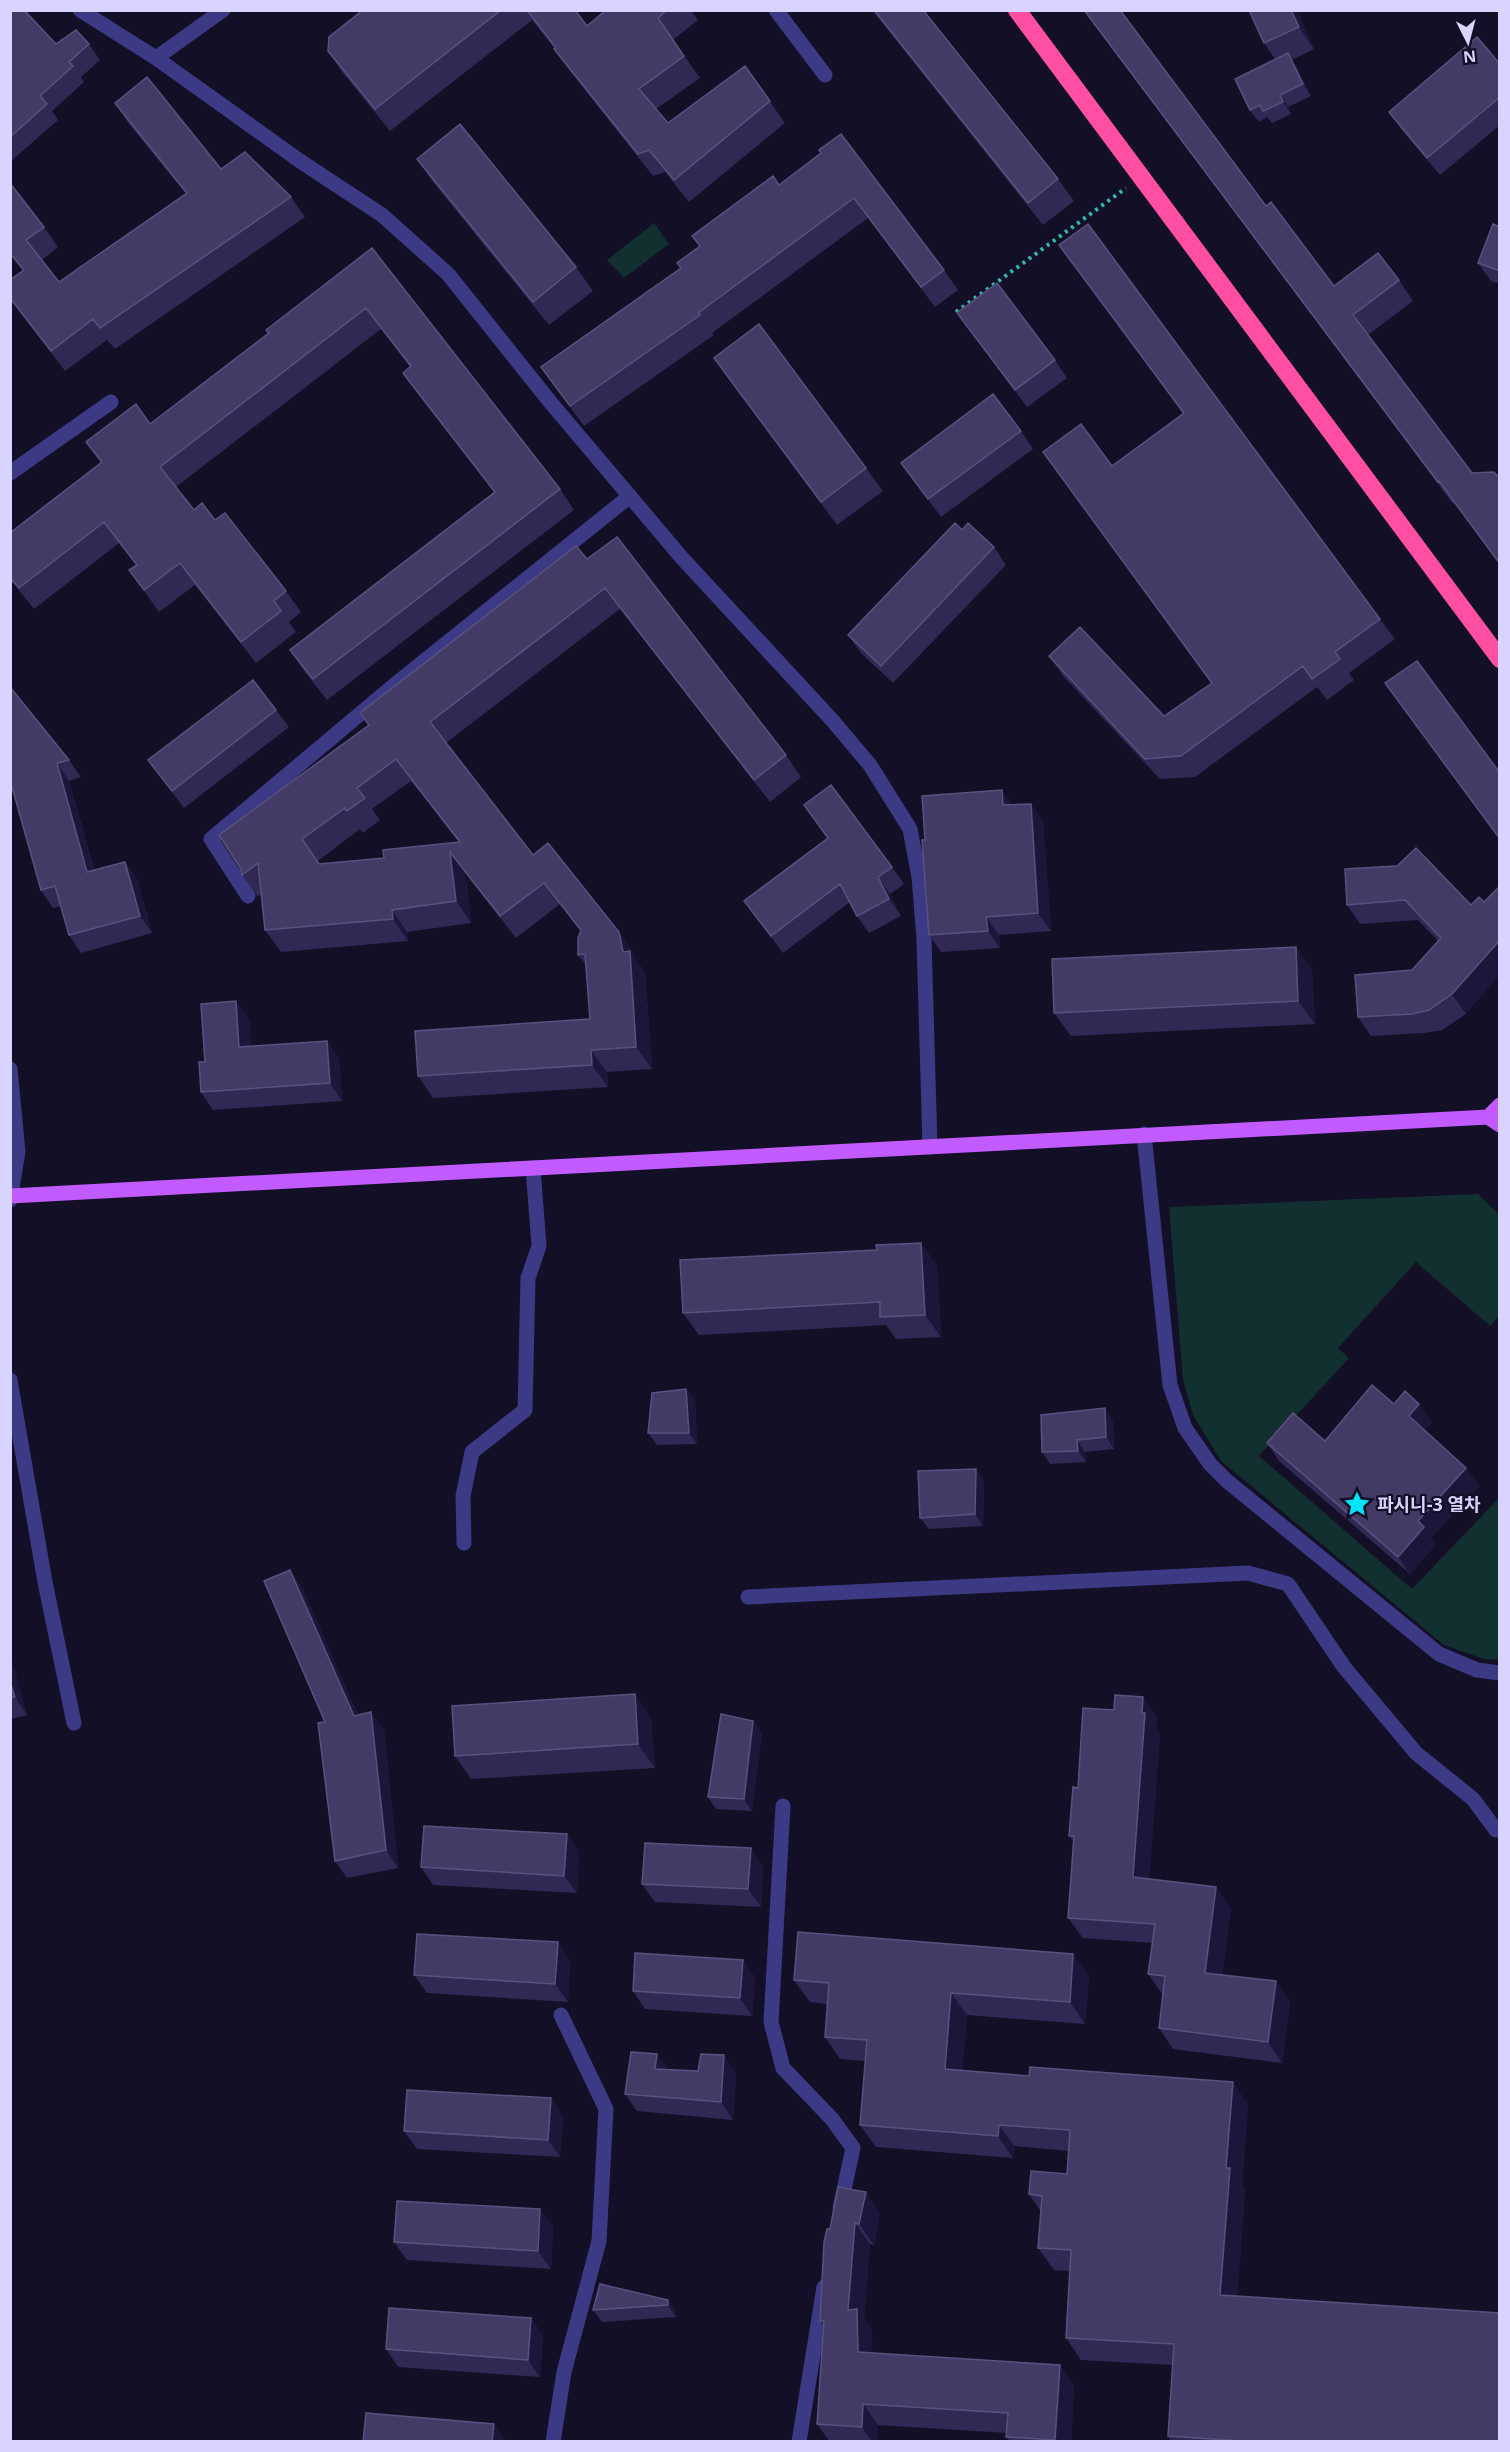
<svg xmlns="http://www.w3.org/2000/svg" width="1510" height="2452" font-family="'Open Sans','Noto Sans KR',sans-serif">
  <rect width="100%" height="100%" fill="#130f26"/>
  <path fill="#12302f" d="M 654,223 L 669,244 L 624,278 L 607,260 Z
    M 1478,1194 L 1499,1214 L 1499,1316 L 1490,1326 L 1416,1262 L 1338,1348 L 1349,1358 L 1259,1456 L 1412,1589 L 1499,1498 L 1499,1660 L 1484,1659 L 1444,1645 L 1221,1461 L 1193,1415 L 1183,1380 L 1169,1207 Z"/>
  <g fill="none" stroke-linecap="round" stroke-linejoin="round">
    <path stroke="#2fb8b0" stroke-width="4" stroke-dasharray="3 4.5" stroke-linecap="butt" d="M 956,312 L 1126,188"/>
    <path stroke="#3d3a85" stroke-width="15" d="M 80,10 L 156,58 L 300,161 L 382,215 L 448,274 L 551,403 L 682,558 L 832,720 L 870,765 L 910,829 L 919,877 L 924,939 L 930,1147
      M 776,10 L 825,75
      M 156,58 L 223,10
      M 10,473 L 111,402
      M 248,896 L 211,839 L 398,682 L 630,496
      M 10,1069 L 18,1152 L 10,1200
      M 1144,1134 L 1170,1385 L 1185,1428 L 1210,1464 L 1227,1481 L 1439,1654 L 1477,1670 L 1500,1673
      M 10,1380 L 45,1582 L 74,1723
      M 464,1543 L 463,1496 L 472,1452 L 525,1410 L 528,1278 L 539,1246 L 533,1168
      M 748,1597 L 1248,1573 L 1288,1584 L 1344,1667 L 1416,1753 L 1473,1799 L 1496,1830 L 1500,1830
      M 783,1806 L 771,2022 L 783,2068 L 832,2119 L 853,2148 L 840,2208
      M 553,2442 L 564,2372 L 599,2241 L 606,2109 L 561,2015
      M 799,2442 L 824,2287"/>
    <path stroke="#c25bff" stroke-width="15" d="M 1488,1117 L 1500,1105
      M 10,1196 L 1488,1117 L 1500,1125"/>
    <path stroke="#ff4fa3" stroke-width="18" d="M 1017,10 L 1500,659"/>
  </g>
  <path fill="#312854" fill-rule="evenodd" d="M 10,10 L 56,44 L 89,44 L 100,60 L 81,77 L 84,82 L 52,111 L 58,120 L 10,162 Z
    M 363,10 L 575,10 L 587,26 L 606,10 L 691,10 L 698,20 L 673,40 L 700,78 L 656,109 L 668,123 L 745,66 L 785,123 L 689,202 L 665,172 L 653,176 L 570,71 L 555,49 L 532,20 L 390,131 L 343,73 L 328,51 Z
    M 872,10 L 923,10 L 1058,179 L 1074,201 L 1043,225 Z
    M 1083,10 L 1120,10 L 1266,206 L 1334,286 L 1399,280 L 1413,301 L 1368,335 L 1472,473 L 1500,479 L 1500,565 L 1454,503 L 1453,504 Z
    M 1297,10 L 1314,49 L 1292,60 L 1296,65 L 1311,96 L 1288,107 L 1291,114 L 1272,123 L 1267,117 L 1259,122 L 1250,110 L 1275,59 L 1264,43 Z
    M 1500,64 L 1500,125 L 1440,175 L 1401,129 L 1389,112 Z
    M 115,103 L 221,169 L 291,197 L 305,217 L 115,349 L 107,340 L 65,371 L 10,299 L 10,280 L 23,271 L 10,255 L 10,183 L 44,227 L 58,247 L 42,260 L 59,282 L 186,194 L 129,124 Z
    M 821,153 L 944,270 L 958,290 L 935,307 L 868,218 L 712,333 L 714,335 L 584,426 L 541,367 L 681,268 L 700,246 Z
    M 417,159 L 576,267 L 593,291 L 549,325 L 433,182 Z
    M 1500,227 L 1500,284 L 1491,281 L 1478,263 Z
    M 1059,245 L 1380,619 L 1395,639 L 1349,673 L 1354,680 L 1327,700 L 1317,687 L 1195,777 L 1160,779 L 1064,677 L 1049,656 L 1164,716 L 1211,683 L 1043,452 L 1112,466 L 1183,414 Z
    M 372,248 L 560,489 L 574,510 L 327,700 L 304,671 L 290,650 L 494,492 L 418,394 L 403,373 L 410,367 L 381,329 L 176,487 L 194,510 L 215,520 L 286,591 L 301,612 L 289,622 L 296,632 L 256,663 L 195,585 L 159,612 L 129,570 L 136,565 L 119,543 L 34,609 L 13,583 L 10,585 L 10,533 L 101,463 L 86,442 L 150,424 L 269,334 Z
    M 957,313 L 1055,360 L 1067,378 L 1027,407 Z
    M 714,358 L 866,468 L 883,491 L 837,525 L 730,381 Z
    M 1021,431 L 1033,449 L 941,517 L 901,463 Z
    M 962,530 L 994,547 L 1006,565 L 893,683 L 861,653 L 848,635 Z
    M 587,559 L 786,755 L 801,777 L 770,802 L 620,609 L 446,743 L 533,855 L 634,954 L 635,958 L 645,973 L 652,1069 L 607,1072 L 608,1087 L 433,1098 L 418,1076 L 590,1019 L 586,965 L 578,955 L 581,932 L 560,904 L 516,938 L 465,873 L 471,923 L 407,932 L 408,941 L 281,952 L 265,930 L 261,894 L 258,897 L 242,875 L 369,726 L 360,713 ZM 411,781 L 459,842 L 384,858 L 320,864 L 318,861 L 360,829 L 363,833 L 380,820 L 372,809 Z
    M 1385,683 L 1500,773 L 1500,840 L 1399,703 Z
    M 10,687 L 69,760 L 81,777 L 69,781 L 94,870 L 125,862 L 137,879 L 152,933 L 81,953 L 69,935 L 61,906 L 53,908 L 41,890 Z
    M 276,710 L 289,727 L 184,808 L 148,760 Z
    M 1031,804 L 1043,821 L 1051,931 L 999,935 L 1000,948 L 941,952 L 929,935 L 925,840 L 1012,805 Z
    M 804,805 L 892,867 L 904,884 L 890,894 L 901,916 L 869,933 L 857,916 L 850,902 L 783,953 L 744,901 L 828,838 Z
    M 1416,848 L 1466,1014 L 1442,1030 L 1425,1033 L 1371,1036 L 1358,1017 L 1412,970 L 1438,941 L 1418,920 L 1360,924 L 1347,905 L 1397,866 Z
    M 1296,947 L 1312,970 L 1315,1024 L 1071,1036 L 1054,1013 Z
    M 249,1019 L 251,1046 L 327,1041 L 339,1059 L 342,1101 L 213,1110 L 201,1092 L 205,1062 Z
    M 937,1265 L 941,1337 L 896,1339 L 886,1325 L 699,1335 L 683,1313 Z
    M 686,1389 L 695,1401 L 697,1444 L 657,1445 L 648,1433 Z
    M 1394,1404 L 1419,1404 L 1432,1422 L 1424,1430 L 1466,1468 L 1479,1486 L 1431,1538 L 1436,1544 L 1410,1574 L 1279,1461 L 1267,1443 L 1325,1441 Z
    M 1113,1420 L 1114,1449 L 1085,1452 L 1086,1462 L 1050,1464 L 1042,1452 Z
    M 984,1480 L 983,1526 L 929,1529 L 920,1518 Z
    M 302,1587 L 358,1715 L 384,1730 L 398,1868 L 347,1878 L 335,1861 L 325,1722 Z
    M 10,1655 L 27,1715 L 10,1719 Z
    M 1143,1697 L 1157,1718 L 1157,1729 L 1160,1734 L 1149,1879 L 1231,1908 L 1222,1975 L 1276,1981 L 1290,2002 L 1282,2063 L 1173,2049 L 1159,2028 L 1163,1995 L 1148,1974 L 1152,1943 L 1083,1938 L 1068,1918 L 1074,1842 L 1069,1836 L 1078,1788 L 1114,1710 Z
    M 651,1718 L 655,1768 L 471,1779 L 455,1756 Z
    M 753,1721 L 762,1733 L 752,1811 L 716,1809 L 708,1797 Z
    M 567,1834 L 579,1852 L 577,1893 L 433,1885 L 421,1867 Z
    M 763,1865 L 761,1907 L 655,1902 L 642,1884 Z
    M 570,1960 L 568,2002 L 427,1993 L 414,1975 Z
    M 743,1960 L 755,1978 L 752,2016 L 645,2009 L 633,1991 Z
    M 1089,1976 L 1085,2024 L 967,2015 L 962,2071 L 1248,2104 L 1242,2185 L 1245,2190 L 1237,2296 L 1500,2442 L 1171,2442 L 1168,2436 L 1173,2365 L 1081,2360 L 1066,2338 L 1070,2271 L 1054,2270 L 1038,2248 L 1041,2212 L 1029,2194 L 1067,2174 L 1069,2151 L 1014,2146 L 1013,2158 L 876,2147 L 860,2125 L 865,2061 L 840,2059 L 825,2037 L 828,2004 L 810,2002 L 794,1980 Z
    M 669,2070 L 736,2073 L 733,2120 L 637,2111 L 625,2094 Z
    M 563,2116 L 560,2157 L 417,2149 L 404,2131 Z
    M 540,2209 L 553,2227 L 551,2269 L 407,2260 L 394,2242 Z
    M 880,2213 L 874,2245 L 870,2244 L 864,2319 L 872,2330 L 872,2353 L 1060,2365 L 1074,2386 L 1071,2442 L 1010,2442 L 1006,2437 L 1007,2433 L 878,2425 L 877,2442 L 830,2442 L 817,2424 L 823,2326 L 820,2321 L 830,2229 Z
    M 668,2300 L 676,2312 L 676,2317 L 602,2322 L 593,2310 Z
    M 531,2318 L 543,2336 L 540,2377 L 398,2367 L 386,2349 Z"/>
  <path fill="#1d163a" d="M 1291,10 L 1297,10 L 1314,49 L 1299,27 Z
    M 1288,53 L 1296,65 L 1311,96 L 1303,84 Z
    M 1280,95 L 1288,107 L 1291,114 L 1283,102 Z
    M 57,763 L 69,781 L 99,890 L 87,872 Z
    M 1002,790 L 1015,808 L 1003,805 Z
    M 1031,804 L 1043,821 L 1051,931 L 1038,913 Z
    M 450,852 L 465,873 L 471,923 L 456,901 Z
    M 125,862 L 137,879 L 152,933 L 140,916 Z
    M 878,877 L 890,894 L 901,916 L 889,899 Z
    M 392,910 L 407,932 L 408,941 L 393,919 Z
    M 986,917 L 999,935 L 1000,948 L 988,931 Z
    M 619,932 L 634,954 L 635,958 L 645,973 L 652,1069 L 636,1047 L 623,952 Z
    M 1500,940 L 1500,975 L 1466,1014 L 1452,994 Z
    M 1296,947 L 1312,970 L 1315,1024 L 1298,1001 Z
    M 236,1001 L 249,1019 L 252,1064 L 239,1047 Z
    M 327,1041 L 339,1059 L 342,1101 L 330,1083 Z
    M 591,1050 L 607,1072 L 608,1087 L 592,1065 Z
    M 921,1243 L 937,1265 L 941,1337 L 925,1315 Z
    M 686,1389 L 695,1401 L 697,1444 L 689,1433 Z
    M 1419,1404 L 1432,1422 L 1421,1434 L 1409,1416 Z
    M 1105,1408 L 1113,1420 L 1114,1449 L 1106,1437 Z
    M 1077,1440 L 1085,1452 L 1086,1462 L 1078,1451 Z
    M 1466,1468 L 1479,1486 L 1431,1538 L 1436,1544 L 1410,1574 L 1398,1557 L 1418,1521 Z
    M 976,1469 L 984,1480 L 983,1526 L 975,1514 Z
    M 290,1570 L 302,1587 L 366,1733 L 354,1716 Z
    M 10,1655 L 27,1715 L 15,1697 L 10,1682 Z
    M 635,1694 L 651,1718 L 655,1768 L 638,1744 Z
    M 1143,1697 L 1157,1718 L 1157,1729 L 1160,1734 L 1148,1897 L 1133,1877 Z
    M 371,1712 L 384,1730 L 398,1868 L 386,1850 Z
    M 753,1721 L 762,1733 L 752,1811 L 744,1799 Z
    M 567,1834 L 579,1852 L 577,1893 L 564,1876 Z
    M 751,1848 L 763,1865 L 761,1907 L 748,1889 Z
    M 1216,1887 L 1231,1908 L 1220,1993 L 1205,1973 Z
    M 558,1942 L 570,1960 L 568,2002 L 555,1984 Z
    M 1073,1954 L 1089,1976 L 1085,2024 L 1070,2002 Z
    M 743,1960 L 755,1978 L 752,2016 L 740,1998 Z
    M 1276,1981 L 1290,2002 L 1282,2063 L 1268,2042 Z
    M 951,1993 L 967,2015 L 961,2091 L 945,2069 Z
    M 657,2054 L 670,2071 L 655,2069 Z
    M 724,2055 L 736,2073 L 733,2120 L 721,2102 Z
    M 1233,2082 L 1248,2104 L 1242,2185 L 1245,2190 L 1236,2317 L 1220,2295 L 1226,2168 Z
    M 551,2098 L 563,2116 L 560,2157 L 548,2140 Z
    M 999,2125 L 1014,2146 L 1013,2158 L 998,2136 Z
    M 866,2192 L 880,2213 L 874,2245 L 859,2224 Z
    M 540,2209 L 553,2227 L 551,2269 L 538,2251 Z
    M 855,2223 L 870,2244 L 864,2319 L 872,2330 L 873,2373 L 858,2352 L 848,2310 Z
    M 668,2300 L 676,2312 L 676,2317 L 668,2305 Z
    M 531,2318 L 543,2336 L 540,2377 L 528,2360 Z
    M 1060,2365 L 1074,2386 L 1071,2442 L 1056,2442 L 1055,2440 Z
    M 863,2404 L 878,2425 L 877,2442 L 872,2442 L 862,2427 Z
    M 494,2424 L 505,2440 L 505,2442 L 492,2442 Z"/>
  <path fill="#433a66" stroke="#5a527e" stroke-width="1.5" fill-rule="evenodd" d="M 10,10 L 24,10 L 56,44 L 76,30 L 89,44 L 69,62 L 73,66 L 40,96 L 47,104 L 10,137 Z
    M 363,10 L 501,10 L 375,109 L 328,51 L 329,37 Z
    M 527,10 L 575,10 L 587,26 L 606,10 L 667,10 L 658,18 L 684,56 L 639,89 L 668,123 L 745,66 L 770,101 L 674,180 L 649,150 L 638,154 L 554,49 L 556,48 Z
    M 874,10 L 923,10 L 1058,179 L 1028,203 Z
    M 1084,10 L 1120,10 L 1266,206 L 1271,202 L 1334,286 L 1378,253 L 1399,280 L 1353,315 L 1472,473 L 1494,472 L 1500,479 L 1500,564 L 1439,481 L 1438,482 Z
    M 1249,10 L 1291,10 L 1299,27 L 1264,43 Z
    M 1477,37 L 1500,64 L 1500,97 L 1427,158 L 1389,112 Z
    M 1288,53 L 1303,84 L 1280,95 L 1283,102 L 1263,111 L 1260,105 L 1250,110 L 1235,79 Z
    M 147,77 L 221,169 L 245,152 L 291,197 L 100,328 L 93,319 L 51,351 L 10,298 L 10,280 L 24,270 L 10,253 L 10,183 L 44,227 L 26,240 L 59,282 L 187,193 L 115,103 Z
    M 460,124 L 576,267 L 533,302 L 417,159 Z
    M 841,134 L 944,270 L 921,287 L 854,198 L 698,313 L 700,315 L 570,406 L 541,367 L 681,268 L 677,263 L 700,246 L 692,236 L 773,176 L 779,185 L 821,153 L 819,150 Z
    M 1088,224 L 1380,619 L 1335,652 L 1340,659 L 1312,679 L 1303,666 L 1181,756 L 1145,759 L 1049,656 L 1080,627 L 1164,716 L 1212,683 L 1043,452 L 1081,424 L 1112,466 L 1184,413 L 1059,245 Z
    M 1493,224 L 1500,227 L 1500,271 L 1478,263 Z
    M 372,248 L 560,489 L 313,679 L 290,650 L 495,492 L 403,373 L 411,366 L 366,308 L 160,467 L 194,510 L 202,503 L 215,520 L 225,513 L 286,591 L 274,601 L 281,611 L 241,642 L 180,563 L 144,590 L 129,570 L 137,565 L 104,522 L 19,588 L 10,577 L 10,533 L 102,462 L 86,442 L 136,404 L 150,424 L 269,333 L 266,330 Z
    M 997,283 L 1055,360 L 1015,390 L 957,313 Z
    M 759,324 L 866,468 L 821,502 L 714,358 Z
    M 993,394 L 1021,431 L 928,499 L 901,463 Z
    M 955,523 L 962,530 L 968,523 L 994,547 L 881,666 L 848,635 Z
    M 617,537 L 786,755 L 754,780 L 605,588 L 430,722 L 533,855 L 548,843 L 619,932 L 623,952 L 630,951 L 636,1047 L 591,1050 L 592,1065 L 418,1076 L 415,1031 L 590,1019 L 585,954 L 578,955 L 578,938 L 581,930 L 544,883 L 500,916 L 450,852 L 456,901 L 392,910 L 393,919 L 265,930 L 258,863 L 242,875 L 241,869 L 219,835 L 369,725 L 360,713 L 576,546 L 587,559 ZM 396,759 L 460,842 L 383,850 L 384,858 L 319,864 L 302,839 L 345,808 L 347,811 L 365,798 L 357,788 Z
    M 1417,661 L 1500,773 L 1500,839 L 1385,683 Z
    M 253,680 L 276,710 L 172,791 L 148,760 Z
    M 10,687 L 69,760 L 57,763 L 87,872 L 125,862 L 140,916 L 69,935 L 55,886 L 41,890 L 10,780 Z
    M 831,785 L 892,867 L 878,877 L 889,899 L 857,916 L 840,884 L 771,936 L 744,901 L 828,838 L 804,805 Z
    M 1002,790 L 1003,805 L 1031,804 L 1038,913 L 986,917 L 988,931 L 929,935 L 922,840 L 925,840 L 922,796 Z
    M 1416,848 L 1471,905 L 1479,897 L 1484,902 L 1500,886 L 1500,940 L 1452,994 L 1429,1010 L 1412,1014 L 1358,1017 L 1355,975 L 1412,970 L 1441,938 L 1405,900 L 1347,905 L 1345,869 L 1397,866 Z
    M 1296,947 L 1298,1001 L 1054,1013 L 1052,959 Z
    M 236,1001 L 239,1047 L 327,1041 L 330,1083 L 201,1092 L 199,1062 L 205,1062 L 201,1004 Z
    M 921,1243 L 925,1315 L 880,1317 L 880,1302 L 683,1313 L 680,1260 L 877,1250 L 876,1245 Z
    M 1372,1385 L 1394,1404 L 1405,1391 L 1419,1404 L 1409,1416 L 1466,1468 L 1418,1521 L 1424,1527 L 1398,1557 L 1267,1443 L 1293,1413 L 1325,1441 Z
    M 686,1389 L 689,1433 L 648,1433 L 652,1393 Z
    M 1105,1408 L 1106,1437 L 1077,1440 L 1078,1451 L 1042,1452 L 1041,1415 Z
    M 976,1469 L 975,1514 L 920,1518 L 918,1471 Z
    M 290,1570 L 354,1716 L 371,1712 L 386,1850 L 335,1861 L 318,1723 L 325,1722 L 264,1581 Z
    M 10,1682 L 15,1697 L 10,1698 Z
    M 635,1694 L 638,1744 L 455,1756 L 452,1706 Z
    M 1115,1695 L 1143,1697 L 1142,1713 L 1145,1713 L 1133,1877 L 1216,1887 L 1205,1973 L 1276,1981 L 1268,2042 L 1159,2028 L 1165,1976 L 1148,1974 L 1155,1924 L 1068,1918 L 1074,1836 L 1069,1836 L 1073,1787 L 1078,1788 L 1083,1708 L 1114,1710 Z
    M 721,1714 L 753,1721 L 744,1799 L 708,1797 Z
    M 424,1826 L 567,1834 L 564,1876 L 421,1867 Z
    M 645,1843 L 751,1848 L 748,1889 L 642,1884 Z
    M 798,1932 L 1073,1954 L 1070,2002 L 951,1993 L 945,2069 L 1029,2076 L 1030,2067 L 1233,2082 L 1226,2168 L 1230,2168 L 1220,2295 L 1500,2313 L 1500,2442 L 1257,2442 L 1168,2436 L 1174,2344 L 1066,2338 L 1071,2250 L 1038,2248 L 1042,2196 L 1029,2194 L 1031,2171 L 1067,2174 L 1070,2130 L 999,2125 L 998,2136 L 860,2125 L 867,2040 L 825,2037 L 829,1983 L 794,1980 Z
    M 417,1934 L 558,1942 L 555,1984 L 414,1975 Z
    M 635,1953 L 743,1960 L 740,1998 L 633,1991 Z
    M 631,2052 L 657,2054 L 655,2069 L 698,2071 L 701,2054 L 724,2055 L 721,2102 L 625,2094 Z
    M 407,2090 L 551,2098 L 548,2140 L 404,2131 Z
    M 838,2187 L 866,2192 L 859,2224 L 855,2223 L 848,2310 L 857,2309 L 858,2352 L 1060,2365 L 1055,2440 L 1006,2437 L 1008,2413 L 863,2404 L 862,2427 L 817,2424 L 824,2321 L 820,2321 L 824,2242 L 827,2229 L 830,2229 Z
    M 397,2201 L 540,2209 L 538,2251 L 394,2242 Z
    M 600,2284 L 668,2300 L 668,2305 L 593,2310 Z
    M 389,2308 L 531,2318 L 528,2360 L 386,2349 Z
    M 366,2413 L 494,2424 L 492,2442 L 363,2442 Z"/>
  <defs>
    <g id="sight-bare" transform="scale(2.07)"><path d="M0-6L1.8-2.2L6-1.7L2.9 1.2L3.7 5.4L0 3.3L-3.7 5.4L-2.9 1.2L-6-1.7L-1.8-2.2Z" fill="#00e5ff" stroke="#130f26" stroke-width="2.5" paint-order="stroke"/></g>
  </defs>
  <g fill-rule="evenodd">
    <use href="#sight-bare" x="1357" y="1504"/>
  </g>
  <g text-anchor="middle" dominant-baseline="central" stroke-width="4.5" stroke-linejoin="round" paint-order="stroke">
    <g font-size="18" font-weight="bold" fill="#d9d4ff" stroke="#130f26" text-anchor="start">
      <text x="1377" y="1504">파시니-3 열차</text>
    </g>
  </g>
  <rect width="1510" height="2452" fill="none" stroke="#d9d4ff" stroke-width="24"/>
  <g transform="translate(1468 42) rotate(174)" stroke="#130f26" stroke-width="4.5" paint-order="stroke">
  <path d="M0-4.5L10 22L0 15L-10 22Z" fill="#d9d4ff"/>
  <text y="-9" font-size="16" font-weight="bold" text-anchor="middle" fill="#d9d4ff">N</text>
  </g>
</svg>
